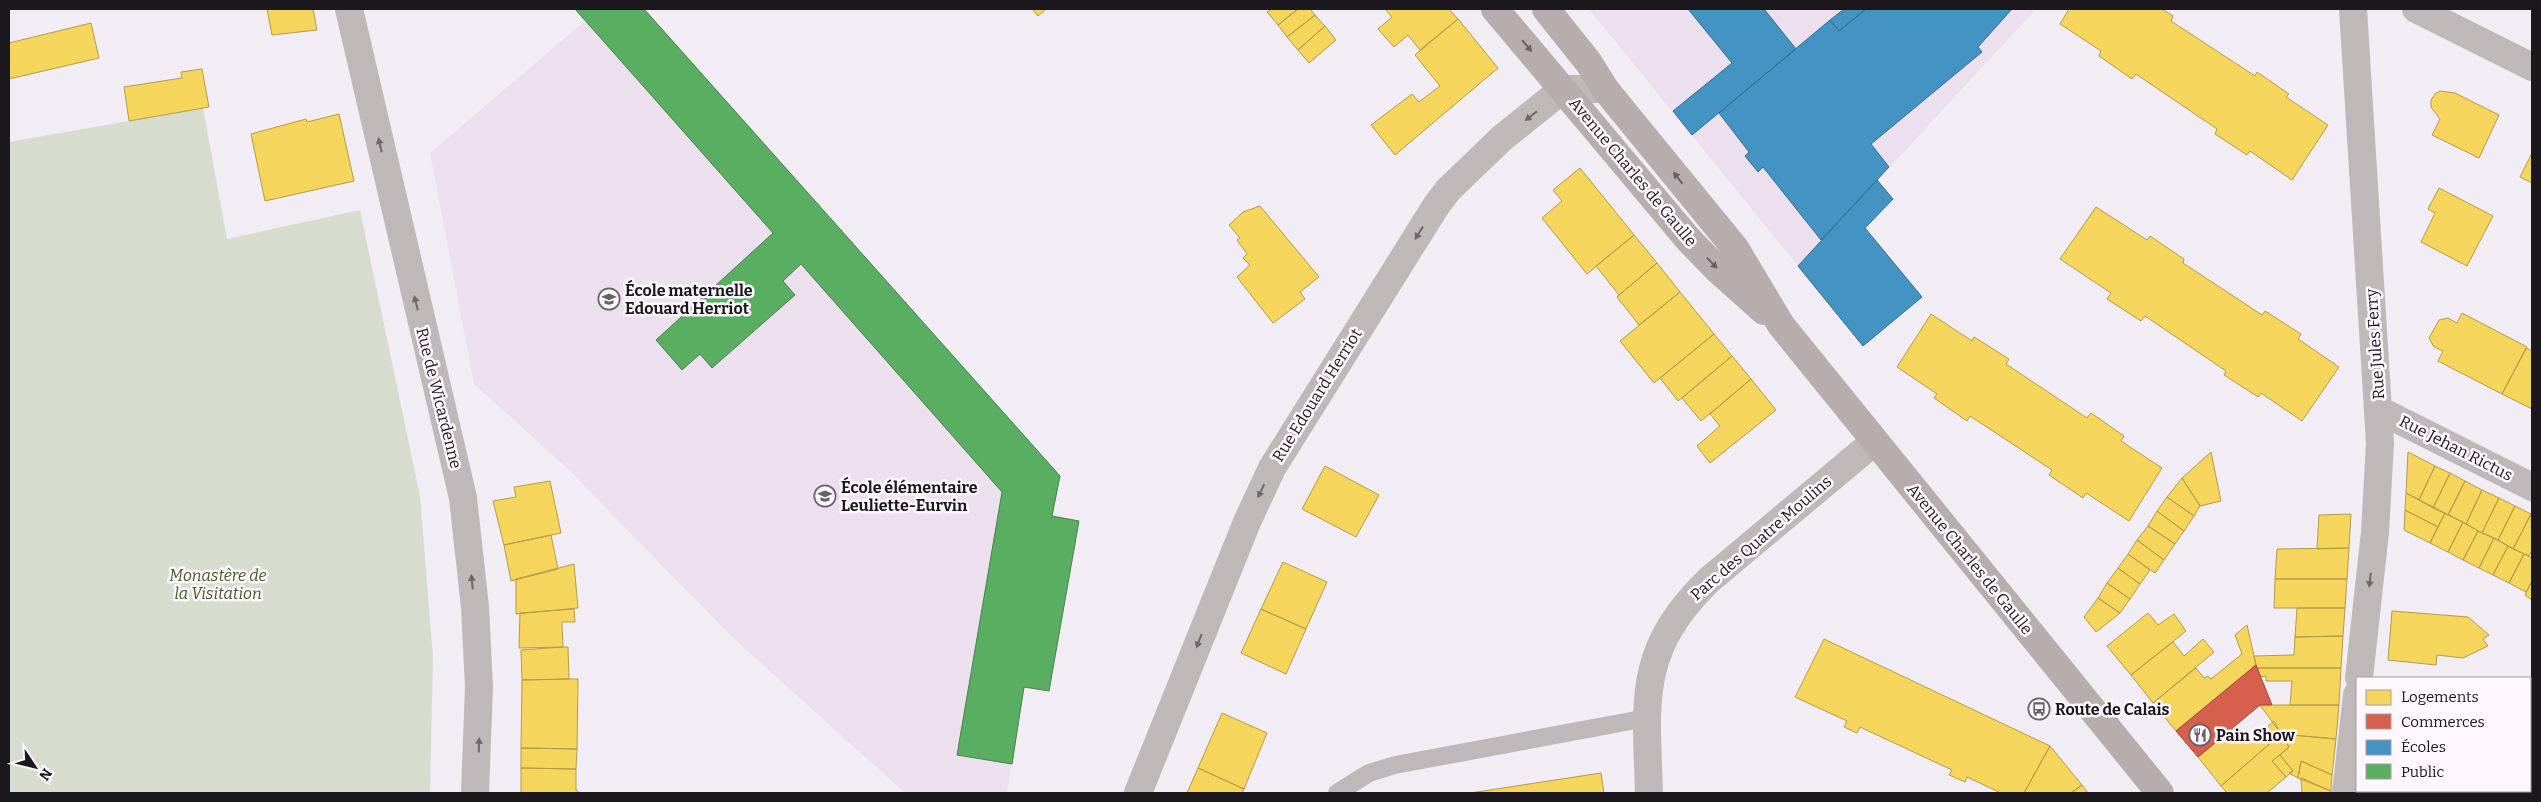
<svg xmlns="http://www.w3.org/2000/svg" width="2541" height="802" font-family="Bitter,serif">
  <rect width="100%" height="100%" fill="#f2ecf4"/>
  <path fill="#ece0ee" d="M 599,9 L 645,9 L 1060,476 L 1052,516 L 1079,521 L 1049,691 L 1024,688 L 1007,793 L 905,793 L 730,635 L 568,469 L 474,384 L 430,153 Z
    M 1589,9 L 2036,9 L 1798,266 Z"/>
  <path fill="#d6ddce" d="M 203,108 L 227,239 L 360,210 L 420,496 L 433,657 L 430,793 L 9,793 L 9,142 Z"/>
  <path fill="#f6d55c" stroke="#b49c49" d="M 267,9 L 313,9 L 317,30 L 272,35 Z
    M 1032,9 L 1046,9 L 1038,16 Z
    M 1272,9 L 1298,9 L 1278,25 L 1267,12 Z
    M 1298,9 L 1310,9 L 1315,15 L 1287,37 L 1278,25 Z
    M 1385,9 L 1449,9 L 1458,19 L 1420,50 L 1408,35 L 1394,47 L 1378,29 L 1392,17 Z
    M 2069,9 L 2162,9 L 2173,16 L 2171,21 L 2255,76 L 2257,72 L 2289,94 L 2286,97 L 2328,125 L 2292,180 L 2250,151 L 2247,155 L 2215,134 L 2217,129 L 2136,74 L 2132,79 L 2099,56 L 2101,51 L 2060,24 Z
    M 1315,15 L 1325,26 L 1298,50 L 1287,37 Z
    M 1458,19 L 1498,68 L 1395,155 L 1371,125 L 1412,94 L 1419,102 L 1440,86 L 1415,55 Z
    M 91,23 L 99,58 L 9,79 L 9,43 Z
    M 1325,26 L 1336,40 L 1309,63 L 1298,50 Z
    M 202,69 L 209,107 L 129,121 L 124,87 L 182,78 L 181,72 Z
    M 2440,91 L 2455,93 L 2499,115 L 2479,158 L 2432,135 L 2440,119 L 2431,107 L 2431,100 L 2435,94 Z
    M 339,114 L 354,181 L 265,201 L 251,134 L 306,119 L 307,122 Z
    M 2532,153 L 2532,183 L 2520,177 Z
    M 1580,168 L 1634,235 L 1587,274 L 1542,218 L 1562,201 L 1553,190 Z
    M 2439,188 L 2493,216 L 2467,266 L 2421,242 L 2435,213 L 2428,209 Z
    M 1260,206 L 1319,277 L 1300,292 L 1305,299 L 1273,323 L 1237,277 L 1250,265 L 1243,258 L 1247,254 L 1237,240 L 1240,238 L 1229,225 L 1243,212 Z
    M 2096,207 L 2147,240 L 2150,236 L 2184,259 L 2183,263 L 2262,315 L 2265,311 L 2301,334 L 2298,339 L 2339,367 L 2302,421 L 2261,393 L 2258,397 L 2224,375 L 2226,371 L 2145,316 L 2141,321 L 2107,299 L 2111,293 L 2060,259 Z
    M 1634,235 L 1657,263 L 1619,295 L 1596,266 Z
    M 1657,263 L 1680,292 L 1639,325 L 1617,297 Z
    M 1680,292 L 1714,334 L 1654,383 L 1620,341 Z
    M 2462,313 L 2527,347 L 2502,394 L 2438,361 L 2443,351 L 2434,347 L 2429,338 L 2439,320 L 2448,318 L 2457,323 Z
    M 1931,314 L 1972,341 L 1974,337 L 2009,359 L 2006,364 L 2087,418 L 2091,413 L 2124,436 L 2121,441 L 2162,468 L 2129,521 L 2086,493 L 2083,498 L 2049,475 L 2052,470 L 1970,416 L 1967,421 L 1934,398 L 1937,394 L 1897,367 Z
    M 1714,334 L 1732,356 L 1678,401 L 1660,378 Z
    M 2526,348 L 2532,351 L 2532,409 L 2502,394 Z
    M 1732,356 L 1751,379 L 1701,421 L 1682,398 Z
    M 1751,379 L 1776,410 L 1710,463 L 1697,446 L 1720,426 L 1710,414 Z
    M 2211,452 L 2221,501 L 2200,506 L 2182,478 Z
    M 2408,452 L 2435,466 L 2419,500 L 2406,493 Z
    M 1325,466 L 1379,495 L 1356,537 L 1302,509 Z
    M 2435,466 L 2450,473 L 2433,508 L 2419,500 Z
    M 2450,473 L 2465,481 L 2448,515 L 2433,508 Z
    M 2182,478 L 2200,506 L 2194,516 L 2167,497 Z
    M 550,481 L 561,533 L 504,545 L 493,501 L 516,497 L 514,487 Z
    M 2465,481 L 2482,490 L 2466,524 L 2448,515 Z
    M 2482,490 L 2499,498 L 2482,533 L 2466,524 Z
    M 2406,493 L 2445,513 L 2438,527 L 2405,510 Z
    M 2167,497 L 2194,516 L 2184,531 L 2157,511 Z
    M 2499,498 L 2515,506 L 2498,540 L 2482,533 Z
    M 2515,506 L 2531,514 L 2513,549 L 2498,540 Z
    M 2405,510 L 2438,527 L 2430,543 L 2404,530 Z
    M 2157,511 L 2184,531 L 2175,544 L 2148,526 Z
    M 2445,513 L 2463,522 L 2448,552 L 2430,543 Z
    M 2351,514 L 2349,548 L 2317,549 L 2319,515 Z
    M 2531,514 L 2532,550 L 2529,556 L 2513,549 Z
    M 2463,522 L 2478,531 L 2463,560 L 2448,552 Z
    M 2148,526 L 2175,544 L 2164,560 L 2137,540 Z
    M 2478,531 L 2494,538 L 2479,568 L 2463,560 Z
    M 551,535 L 558,569 L 511,581 L 504,545 Z
    M 2494,538 L 2508,546 L 2493,575 L 2479,568 Z
    M 2137,540 L 2164,560 L 2155,573 L 2128,554 Z
    M 2508,546 L 2524,554 L 2509,583 L 2493,575 Z
    M 2349,548 L 2347,579 L 2275,579 L 2277,549 Z
    M 2128,554 L 2150,570 L 2140,584 L 2118,568 Z
    M 2524,554 L 2532,558 L 2532,581 L 2526,592 L 2509,583 Z
    M 1283,562 L 1327,582 L 1306,629 L 1261,609 Z
    M 574,564 L 578,608 L 516,614 L 516,579 Z
    M 2118,568 L 2140,584 L 2130,599 L 2107,583 Z
    M 2275,579 L 2347,579 L 2345,608 L 2274,608 Z
    M 2532,581 L 2532,600 L 2525,595 Z
    M 2107,583 L 2130,599 L 2120,613 L 2098,598 Z
    M 2098,598 L 2120,613 L 2096,632 L 2084,617 Z
    M 2297,608 L 2345,608 L 2343,636 L 2295,637 Z
    M 574,609 L 575,622 L 562,622 L 563,647 L 519,648 L 520,613 Z
    M 1261,609 L 1306,629 L 1286,674 L 1241,653 Z
    M 2392,611 L 2468,617 L 2489,635 L 2483,639 L 2488,646 L 2463,658 L 2437,655 L 2436,665 L 2388,660 Z
    M 2148,613 L 2158,625 L 2174,614 L 2186,631 L 2131,675 L 2107,646 Z
    M 2247,625 L 2256,665 L 2176,731 L 2153,703 L 2196,668 L 2204,678 L 2208,676 L 2211,679 L 2242,654 L 2235,635 Z
    M 2343,636 L 2341,668 L 2257,668 L 2256,665 L 2254,656 L 2294,655 L 2295,637 Z
    M 1824,639 L 2050,746 L 2024,793 L 2001,793 L 1967,777 L 1965,782 L 1949,775 L 1952,770 L 1860,727 L 1857,733 L 1844,727 L 1847,721 L 1795,697 Z
    M 2203,639 L 2214,652 L 2153,703 L 2131,675 L 2173,642 L 2184,656 Z
    M 563,647 L 568,647 L 569,679 L 522,680 L 521,650 Z
    M 2257,668 L 2341,668 L 2339,705 L 2290,705 L 2292,681 L 2266,681 L 2266,676 L 2260,677 Z
    M 569,679 L 578,679 L 577,749 L 521,748 L 522,680 Z
    M 2260,705 L 2339,705 L 2336,739 L 2281,734 Z
    M 1222,713 L 1267,733 L 1244,789 L 1198,768 Z
    M 2274,721 L 2281,734 L 2221,786 L 2198,757 L 2236,726 L 2249,743 Z
    M 2281,734 L 2336,739 L 2332,775 L 2301,761 L 2298,778 L 2289,773 L 2293,771 L 2280,755 L 2289,747 Z
    M 2281,734 L 2289,747 L 2272,761 L 2286,777 L 2267,793 L 2227,793 L 2221,786 Z
    M 2050,746 L 2082,785 L 2071,793 L 2024,793 Z
    M 521,748 L 577,749 L 576,769 L 521,768 Z
    M 2280,755 L 2293,771 L 2286,777 L 2272,761 Z
    M 2301,761 L 2332,775 L 2331,791 L 2298,778 Z
    M 521,768 L 576,769 L 576,790 L 580,793 L 521,793 Z
    M 1198,768 L 1244,789 L 1242,793 L 1187,793 Z
    M 1601,773 L 1604,793 L 1470,793 Z
    M 2301,778 L 2331,791 L 2331,793 L 2302,793 Z
    M 2082,785 L 2088,793 L 2071,793 Z
    M 2359,791 L 2407,791 L 2406,793 L 2358,793 Z"/>
  <path fill="#d6604d" stroke="#9e4a3e" d="M 2256,665 L 2272,705 L 2260,705 L 2198,757 L 2176,731 Z"/>
  <path fill="#4393c3" stroke="#376e91" d="M 1688,9 L 1764,9 L 1796,49 L 1692,135 L 1673,111 L 1732,63 Z
    M 1844,9 L 1866,9 L 1839,31 L 1830,20 Z
    M 1866,9 L 2012,9 L 1978,47 L 1982,52 L 1871,144 L 1889,167 L 1821,240 L 1763,167 L 1758,172 L 1745,156 L 1749,152 L 1719,113 L 1830,20 L 1839,31 Z
    M 1877,180 L 1893,199 L 1865,228 L 1922,297 L 1863,346 L 1798,266 Z"/>
  <path fill="#5aae61" stroke="#47814c" d="M 575,9 L 644,9 L 1060,476 L 1052,516 L 1079,521 L 1049,691 L 1024,687 L 1012,764 L 957,755 L 1002,492 L 801,264 L 783,281 L 795,295 L 712,368 L 700,354 L 682,370 L 656,340 L 773,233 Z"/>
  <g fill="none" stroke-linecap="round" stroke-linejoin="round">
    <path stroke="#bfb8b8" stroke-width="18" d="M 1337,793 L 1369,773 L 1395,765 L 1647,718"/>
    <path stroke="#bfb8b8" stroke-width="28" d="M 349,9 L 463,498 L 475,607 L 479,687 L 475,793
      M 2353,9 L 2380,443 L 2375,532 L 2359,678
      M 2416,9 L 2532,67
      M 2379,410 L 2532,487
      M 1138,793 L 1247,522 L 1272,468 L 1436,206 L 1448,190 L 1501,139 L 1563,89 L 1605,89
      M 1649,793 C 1646,700 1637,650 1709,580 L 1874,442
      M 2346,793 L 2357,695"/>
    <path stroke="#b6aead" stroke-width="28" d="M 1495,9 L 1688,239 L 1717,269 L 1764,311
      M 1546,9 L 1589,63 L 1605,89 L 1735,248 L 1781,325 L 2160,793"/>
  </g>
  <defs><path id="oneway-solid" d="M-6-.8H1V-3.2L6.5 0L1 3.2V.8H-6Z" transform="scale(1.25)"/></defs>
  <g fill="#686264">
    <use href="#oneway-solid" transform="translate(1527 46) rotate(50)"/>
    <use href="#oneway-solid" transform="translate(1678 178) rotate(-128)"/>
    <use href="#oneway-solid" transform="translate(1712 263) rotate(46)"/>
  </g>
  <g fill="#6d686a">
    <use href="#oneway-solid" transform="translate(1531 116) rotate(142)"/>
    <use href="#oneway-solid" transform="translate(380 145) rotate(-103)"/>
    <use href="#oneway-solid" transform="translate(1419 233) rotate(122)"/>
    <use href="#oneway-solid" transform="translate(416 303) rotate(-104)"/>
    <use href="#oneway-solid" transform="translate(1261 491) rotate(115)"/>
    <use href="#oneway-solid" transform="translate(2370 580) rotate(96)"/>
    <use href="#oneway-solid" transform="translate(472 582) rotate(-96)"/>
    <use href="#oneway-solid" transform="translate(1199 641) rotate(111)"/>
    <use href="#oneway-solid" transform="translate(479 745) rotate(-88)"/>
  </g>
  <defs>
    <g id="school-ring" transform="scale(1.125)"><circle r="9.5" fill="#fef8fe" stroke="#666268" stroke-width="1.5"/><path d="M0-5L7-2L0 1L-7-2ZM-4 1L0 2.5L4 1V4Q0 6-4 4Z" fill="#666268"/></g>
    <g id="bus-ring" transform="scale(1.125)"><circle r="9.5" fill="#fef8fe" stroke="#666268" stroke-width="1.5"/><path d="M-5-6H5V4H4V6H2V4H-2V6H-4V4H-5ZM-3.5-4V0h7V-4ZM-3.5 1.2v1.5H-2V1.2ZM2 1.2v1.5H3.5V1.2Z" fill="#666268"/></g>
    <g id="restaurant-ring" transform="scale(1.125)"><circle r="9.5" fill="#fef8fe" stroke="#666268" stroke-width="1.5"/><path d="M-5-6h1v4h1v-4h1v4h1v-4h1v5L-1.5 .5V6h-2V.5L-5-1ZM5-6V6H3V1.5H1.5Q1.5-4 5-6Z" fill="#666268"/></g>
  </defs>
  <g fill-rule="evenodd">
    <use href="#school-ring" x="609" y="299"/>
    <use href="#school-ring" x="825" y="496"/>
    <use href="#bus-ring" x="2039" y="709"/>
    <use href="#restaurant-ring" x="2200" y="735"/>
  </g>
  <g text-anchor="middle" dominant-baseline="central" stroke-width="5" stroke-linejoin="round" paint-order="stroke">
    <g font-size="16" fill="#1b171c" stroke="#fef8fe">
      <text transform="translate(1633 172) rotate(50)">Avenue Charles de Gaulle</text>
      <text transform="translate(2375 344) rotate(-94)">Rue Jules Ferry</text>
      <text transform="translate(1317 395) rotate(-58)">Rue Edouard Herriot</text>
      <text transform="translate(439 398) rotate(76)">Rue de Wicardenne</text>
      <text transform="translate(2456 448) rotate(27)">Rue Jehan Rictus</text>
      <text transform="translate(1761 538) rotate(-41)">Parc des Quatre Moulins</text>
      <text transform="translate(1970 559) rotate(51)">Avenue Charles de Gaulle</text>
    </g>
    <g font-size="16" font-weight="bold" fill="#1b171c" stroke="#fef8fe" text-anchor="start">
      <text x="625" y="290">École maternelle<tspan x="625" dy="18">Edouard Herriot</tspan></text>
      <text x="841" y="487">École élémentaire<tspan x="841" dy="18">Leuliette-Eurvin</tspan></text>
      <text x="2055" y="709">Route de Calais</text>
      <text x="2216" y="735">Pain Show</text>
    </g>
    <g font-size="16" font-style="italic" fill="#435c27" stroke="#fef8fe">
      <text x="218" y="575">Monastère de<tspan x="218" dy="18">la Visitation</tspan></text>
    </g>
  </g>
  <rect width="2541" height="802" fill="none" stroke="#1b171c" stroke-width="20"/>
  <rect x="2356" y="677" width="175" height="115" fill="#fef8fe" stroke="#a39ea4"/>
  <rect x="2366" y="690" width="25" height="15" fill="#f6d55c" stroke="#a39ea4"/>
  <text x="2401" y="702" font-size="15" fill="#1b171c">Logements</text>
  <rect x="2366" y="714" width="25" height="15" fill="#d6604d" stroke="#a39ea4"/>
  <text x="2401" y="727" font-size="15" fill="#1b171c">Commerces</text>
  <rect x="2366" y="740" width="25" height="15" fill="#4393c3" stroke="#a39ea4"/>
  <text x="2401" y="752" font-size="15" fill="#1b171c">Écoles</text>
  <rect x="2366" y="764" width="25" height="15" fill="#5aae61" stroke="#a39ea4"/>
  <text x="2401" y="777" font-size="15" fill="#1b171c">Public</text>
  <g transform="translate(35 767) rotate(125)" stroke="#fef8fe" stroke-width="4" paint-order="stroke">
  <path d="M0-4L9 19L0 12L-9 19Z" fill="#1b171c"/>
  <text y="-8" font-size="14" font-weight="bold" text-anchor="middle" fill="#1b171c">N</text>
  </g>
</svg>
